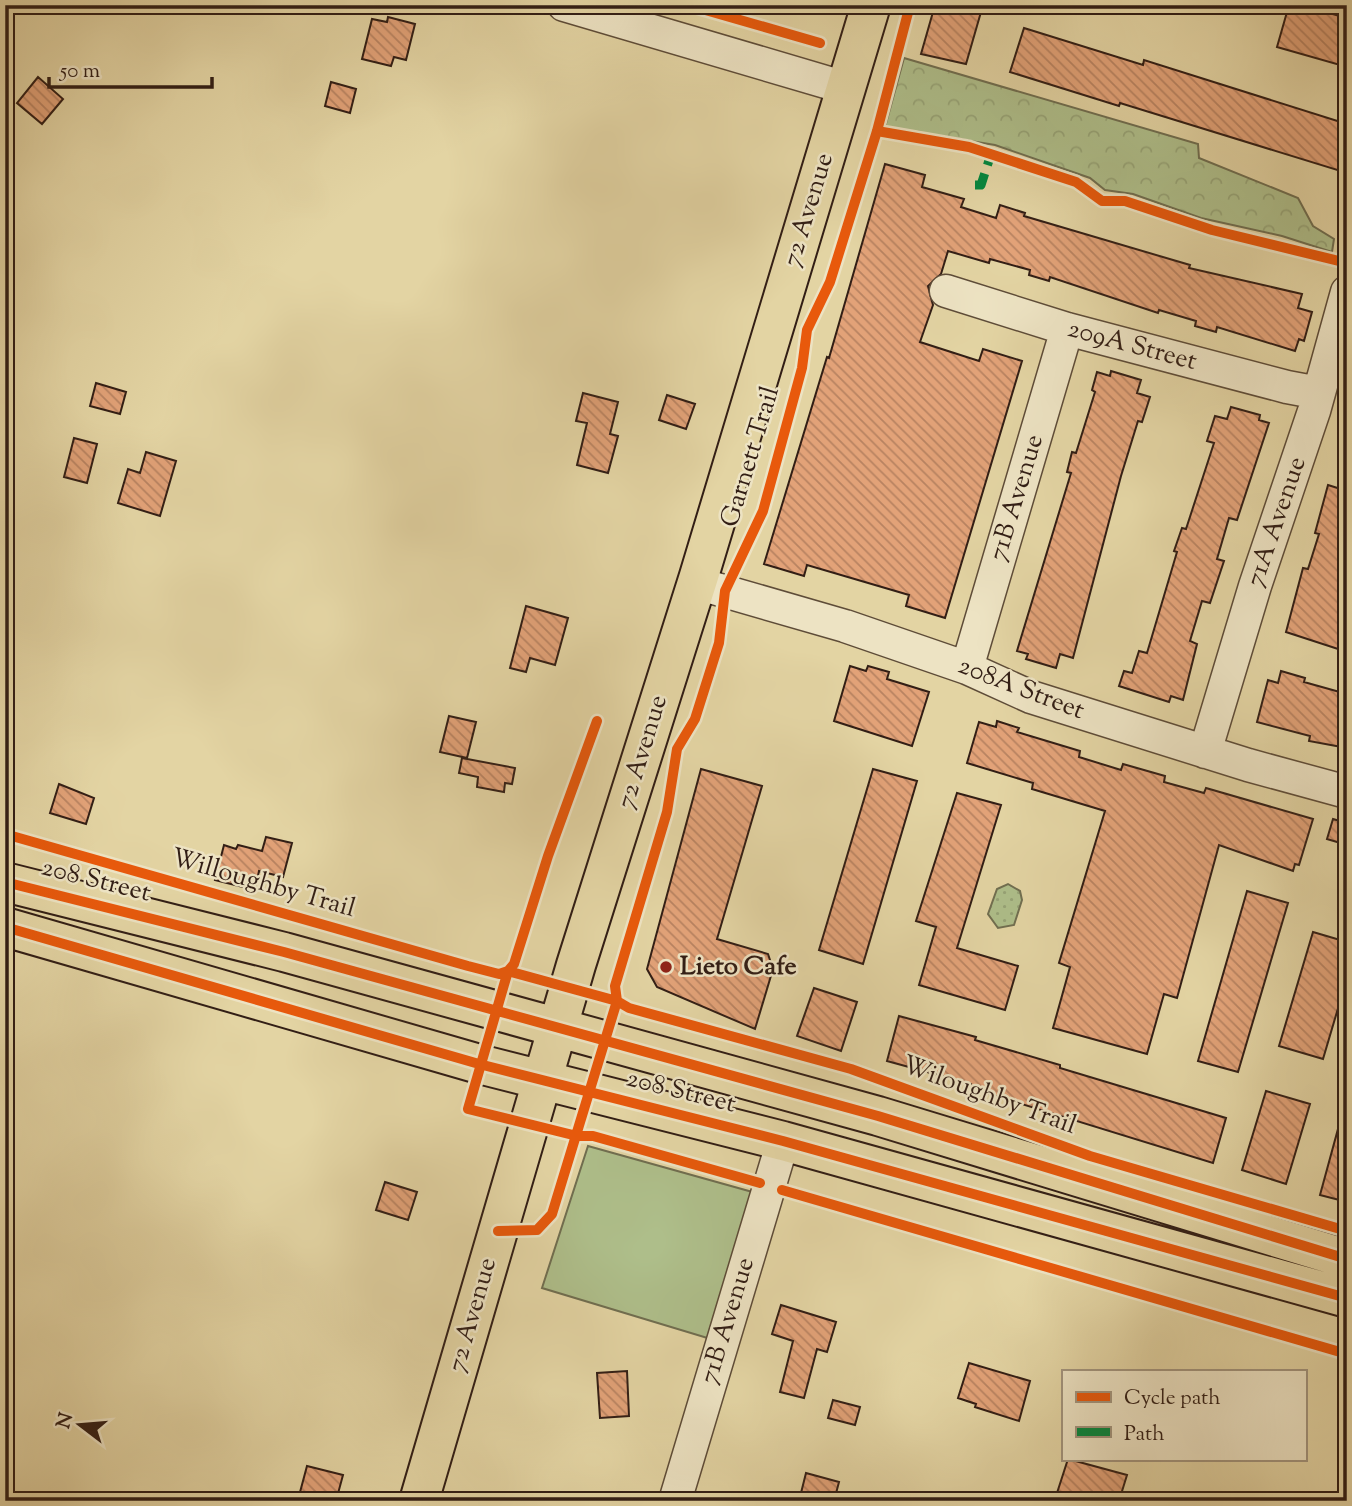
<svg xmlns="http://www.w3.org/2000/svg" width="1352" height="1506" font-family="'Sorts Mill Goudy',serif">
  <defs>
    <pattern id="forest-crowns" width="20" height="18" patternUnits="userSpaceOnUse" patternTransform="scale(1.75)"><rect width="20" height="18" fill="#aebe8a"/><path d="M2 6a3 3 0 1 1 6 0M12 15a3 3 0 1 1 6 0" fill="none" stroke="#96a376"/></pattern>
    <pattern id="park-dots" width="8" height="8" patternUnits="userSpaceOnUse" patternTransform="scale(1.75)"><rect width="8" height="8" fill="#aebe8a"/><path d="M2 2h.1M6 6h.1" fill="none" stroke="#96a376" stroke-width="1.8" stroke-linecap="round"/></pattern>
    <pattern id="building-back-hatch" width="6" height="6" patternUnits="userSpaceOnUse" patternTransform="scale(1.75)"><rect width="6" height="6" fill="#e2a278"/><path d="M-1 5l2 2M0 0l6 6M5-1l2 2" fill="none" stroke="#b88361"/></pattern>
  </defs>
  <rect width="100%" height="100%" fill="#e3d4a3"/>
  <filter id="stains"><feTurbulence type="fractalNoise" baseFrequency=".00286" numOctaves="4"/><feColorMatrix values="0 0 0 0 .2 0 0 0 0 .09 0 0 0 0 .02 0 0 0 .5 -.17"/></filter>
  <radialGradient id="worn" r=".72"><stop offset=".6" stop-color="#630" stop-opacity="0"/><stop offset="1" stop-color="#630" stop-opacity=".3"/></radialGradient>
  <path fill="#aebe8a" stroke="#706e50" stroke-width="2" d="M 588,1146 L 756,1193 L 714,1340 L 542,1288 Z"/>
  <path fill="url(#forest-crowns)" stroke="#706e50" stroke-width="2" d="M 904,58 L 1198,144 L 1199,158 L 1298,198 L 1313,226 L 1334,239 L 1332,252 L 1282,236 L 1201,218 L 1133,194 L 1105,190 L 1090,178 L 995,145 L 885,127 Z"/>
  <path fill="url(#park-dots)" stroke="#706e50" stroke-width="2" d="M 1008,884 L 1020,891 L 1022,900 L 1014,925 L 998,928 L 988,914 L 997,889 Z"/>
  <path fill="url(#building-back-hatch)" stroke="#321e15" stroke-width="2" d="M 935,5 L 983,5 L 966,64 L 921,54 Z
    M 1289,5 L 1300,5 L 1347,18 L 1347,67 L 1277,47 Z
    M 388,17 L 415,24 L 406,60 L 394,57 L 391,66 L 362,59 L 372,19 L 387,22 Z
    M 1024,28 L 1143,65 L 1144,60 L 1347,124 L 1347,173 L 1120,103 L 1119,106 L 1010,72 Z
    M 38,77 L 63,99 L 42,124 L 17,103 Z
    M 331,82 L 356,89 L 350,113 L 325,106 Z
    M 885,164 L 925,175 L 922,187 L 964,199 L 961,207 L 996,218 L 1000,205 L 1025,213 L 1024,216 L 1190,265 L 1189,268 L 1302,294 L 1298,308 L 1312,312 L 1304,341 L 1299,339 L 1295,351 L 1217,327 L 1216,332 L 1195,326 L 1196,321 L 1159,310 L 1158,313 L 1050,277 L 1049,281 L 1029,275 L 1030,270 L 990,259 L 989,263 L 948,251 L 941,274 L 928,286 L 933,305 L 920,342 L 979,361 L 983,349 L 1022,361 L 945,618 L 906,606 L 909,595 L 807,565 L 804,576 L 764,564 L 827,357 L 829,358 Z
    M 1111,371 L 1141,380 L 1137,393 L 1150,397 L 1142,422 L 1138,421 L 1121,476 L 1073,658 L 1060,654 L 1056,668 L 1026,659 L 1028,654 L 1017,651 L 1071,473 L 1067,472 L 1072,452 L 1076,453 L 1095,392 L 1092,390 L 1097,372 L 1110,376 Z
    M 96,383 L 126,392 L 120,414 L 90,406 Z
    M 583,393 L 618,402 L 610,434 L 618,436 L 608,473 L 577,465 L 587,423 L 576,421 Z
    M 667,395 L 695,404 L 686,429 L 659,420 Z
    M 1231,407 L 1260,415 L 1259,420 L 1269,423 L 1237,520 L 1229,518 L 1217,559 L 1224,561 L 1210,603 L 1202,601 L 1190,641 L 1197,644 L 1183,700 L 1171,696 L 1169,702 L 1119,686 L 1124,671 L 1132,673 L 1139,651 L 1147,653 L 1177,552 L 1174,551 L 1182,528 L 1186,529 L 1214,443 L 1207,441 L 1215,416 L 1227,419 Z
    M 74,438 L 97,444 L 87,483 L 64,477 Z
    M 146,452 L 176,461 L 160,516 L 118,503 L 128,469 L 140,473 Z
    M 1328,485 L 1347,491 L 1347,623 L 1338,649 L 1286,632 L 1303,568 L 1308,569 L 1319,534 L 1315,533 Z
    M 526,606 L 568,618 L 555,665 L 530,658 L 526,672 L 510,668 Z
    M 850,666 L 866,671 L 868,666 L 889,672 L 887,679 L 929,692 L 912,746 L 834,721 Z
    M 1281,671 L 1305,678 L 1304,682 L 1347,694 L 1347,748 L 1309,741 L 1310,736 L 1257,722 L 1268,680 L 1278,683 Z
    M 449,716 L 476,722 L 467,758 L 440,752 Z
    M 997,721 L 1019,728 L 1017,732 L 1080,751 L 1079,757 L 1121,770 L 1123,764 L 1165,776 L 1164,782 L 1204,793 L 1206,788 L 1313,819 L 1299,865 L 1295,864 L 1293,871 L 1219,845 L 1177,998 L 1164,994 L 1147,1054 L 1053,1028 L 1070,967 L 1059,963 L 1105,811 L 1032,789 L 1033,783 L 967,763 L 979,722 L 996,727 Z
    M 462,758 L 515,768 L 512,784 L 505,783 L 504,792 L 477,787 L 478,777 L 459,773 Z
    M 701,769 L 762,786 L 717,939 L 768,954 L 773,969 L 755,1029 L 657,987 L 647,969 Z
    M 873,769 L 917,781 L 863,964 L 819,950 Z
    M 59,784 L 94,798 L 86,824 L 50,813 Z
    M 957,793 L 1001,805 L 957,948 L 1018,966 L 1005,1010 L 919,985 L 936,927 L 916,921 Z
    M 1333,819 L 1347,823 L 1347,845 L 1327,839 Z
    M 266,837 L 292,843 L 283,877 L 259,871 L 255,890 L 215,880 L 224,845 L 236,849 L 238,845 L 262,851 Z
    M 1247,891 L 1288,903 L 1238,1072 L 1198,1061 Z
    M 1313,932 L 1347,942 L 1347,978 L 1323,1059 L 1279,1046 Z
    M 814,988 L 857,1002 L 841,1051 L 797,1036 Z
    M 899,1016 L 976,1037 L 975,1040 L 1060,1065 L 1060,1068 L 1226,1118 L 1213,1163 L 970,1088 L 971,1084 L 887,1061 Z
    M 1266,1091 L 1310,1104 L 1286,1184 L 1242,1170 Z
    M 1341,1118 L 1347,1119 L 1347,1202 L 1320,1195 Z
    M 385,1182 L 417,1192 L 408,1220 L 376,1210 Z
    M 781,1305 L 836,1322 L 827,1352 L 817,1349 L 804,1398 L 780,1392 L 793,1341 L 772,1334 Z
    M 969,1363 L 1030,1381 L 1019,1421 L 975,1407 L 976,1404 L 958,1398 Z
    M 627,1371 L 629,1416 L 600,1418 L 597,1373 Z
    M 833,1400 L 860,1407 L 855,1425 L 828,1418 Z
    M 1068,1459 L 1127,1475 L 1119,1501 L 1081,1501 L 1057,1493 Z
    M 307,1466 L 343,1475 L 336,1501 L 299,1496 Z
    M 806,1473 L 839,1482 L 834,1501 L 799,1501 Z"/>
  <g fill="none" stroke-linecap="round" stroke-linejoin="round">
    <g stroke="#5e4c38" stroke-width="35">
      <path id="minor" d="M 564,5 L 846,88
        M 946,291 L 1067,329 L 1287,387 L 1319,393
        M 696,583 L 845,626 L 967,668 L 1031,697 L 1248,765 L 1347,792
        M 967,668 L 1067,329
        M 1205,752 L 1255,586 L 1314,411 L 1347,292
        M 675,1501 L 783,1141"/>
    </g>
    <g stroke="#321e15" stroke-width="42">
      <path id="major" d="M 5,882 L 284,952 L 878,1116 L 1347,1259
        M 5,927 L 479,1064 L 783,1141 L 1347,1298
        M 419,1501 L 576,965 L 699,576 L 871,5"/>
    </g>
    <use href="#minor" stroke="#ede3c3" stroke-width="32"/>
    <use href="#major" stroke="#e3d4a3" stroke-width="38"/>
    <path stroke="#00873e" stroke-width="9" stroke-dasharray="18 9" stroke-linecap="butt" d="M 975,185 L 981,185 L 991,154"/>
    <g stroke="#ede3c3" stroke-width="15">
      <path id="cycleway" d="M 688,5 L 820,43
        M 877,131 L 969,147 L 1076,182 L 1102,201 L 1125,201 L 1212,230 L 1347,263
        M 597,721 L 548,856 L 514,964 L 508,971 L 468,1109 L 577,1136 L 593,1136 L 760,1183
        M 5,834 L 468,966 L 499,974 L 508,971 L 617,1001 L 629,1008 L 851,1069 L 1090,1156 L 1347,1231
        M 5,882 L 284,952 L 878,1116 L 1347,1259
        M 5,927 L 479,1064 L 783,1141 L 1347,1298
        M 782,1190 L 1347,1354
        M 498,1231 L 537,1230 L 552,1214 L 617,1001 L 615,986 L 667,812 L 677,749 L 695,719 L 719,643 L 725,591 L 763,511 L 802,368 L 807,330 L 830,282 L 877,131 L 910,5"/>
    </g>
    <use href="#cycleway" stroke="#e8590c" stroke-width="10"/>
  </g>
  <circle fill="#8f2418" stroke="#ede3c3" stroke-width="2.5" cx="666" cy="967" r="7"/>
  <g text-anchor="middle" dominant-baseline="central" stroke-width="5" stroke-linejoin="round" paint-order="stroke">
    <g font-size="26" fill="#321e15" stroke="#ede3c3">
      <text transform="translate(809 210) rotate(-73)">72 Avenue</text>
      <text transform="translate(1132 346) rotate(15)">209A Street</text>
      <text transform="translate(751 457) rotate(-73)">Garnett Trail</text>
      <text transform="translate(1017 498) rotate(-73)">71B Avenue</text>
      <text transform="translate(1277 522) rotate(-71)">71A Avenue</text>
      <text transform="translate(1021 689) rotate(21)">208A Street</text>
      <text transform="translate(643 752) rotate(-73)">72 Avenue</text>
      <text transform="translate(96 881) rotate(14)">208 Street</text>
      <text transform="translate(263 884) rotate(16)">Willoughby Trail</text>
      <text transform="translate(681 1092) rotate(14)">208 Street</text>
      <text transform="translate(989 1096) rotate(20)">Wiloughby Trail</text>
      <text transform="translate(473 1315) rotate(-74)">72 Avenue</text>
      <text transform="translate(728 1321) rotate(-73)">71B Avenue</text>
    </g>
    <g font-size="26" font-weight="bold" fill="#321e15" stroke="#ede3c3" text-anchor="start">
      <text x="680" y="967">Lieto Cafe</text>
    </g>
  </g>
  <rect width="1352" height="1506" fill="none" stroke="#e3d4a3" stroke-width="28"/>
  <rect x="7" y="7" width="1338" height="1492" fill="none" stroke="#321e15" stroke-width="3.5"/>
  <rect x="14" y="14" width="1324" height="1478" fill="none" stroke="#321e15" stroke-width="2"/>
  <rect x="1062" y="1370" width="245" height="91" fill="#ede3c3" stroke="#a2947d" stroke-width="2"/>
  <rect x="1076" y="1392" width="35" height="10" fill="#e8590c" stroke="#a2947d" stroke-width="2"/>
  <text x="1124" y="1404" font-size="21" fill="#321e15">Cycle path</text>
  <rect x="1076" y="1427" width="35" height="10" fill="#00873e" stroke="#a2947d" stroke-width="2"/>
  <text x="1124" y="1440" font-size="21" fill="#321e15">Path</text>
  <g transform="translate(80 1425) rotate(286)" stroke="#ede3c3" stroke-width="5" paint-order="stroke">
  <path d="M0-5L12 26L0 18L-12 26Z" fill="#321e15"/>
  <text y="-10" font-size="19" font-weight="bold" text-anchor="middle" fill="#321e15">N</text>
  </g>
  <path d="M49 77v10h163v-10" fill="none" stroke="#321e15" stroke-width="3.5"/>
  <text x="60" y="77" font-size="21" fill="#321e15" stroke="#ede3c3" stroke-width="5" paint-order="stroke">50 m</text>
  <rect width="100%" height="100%" filter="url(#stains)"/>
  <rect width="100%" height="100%" fill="url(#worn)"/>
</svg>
